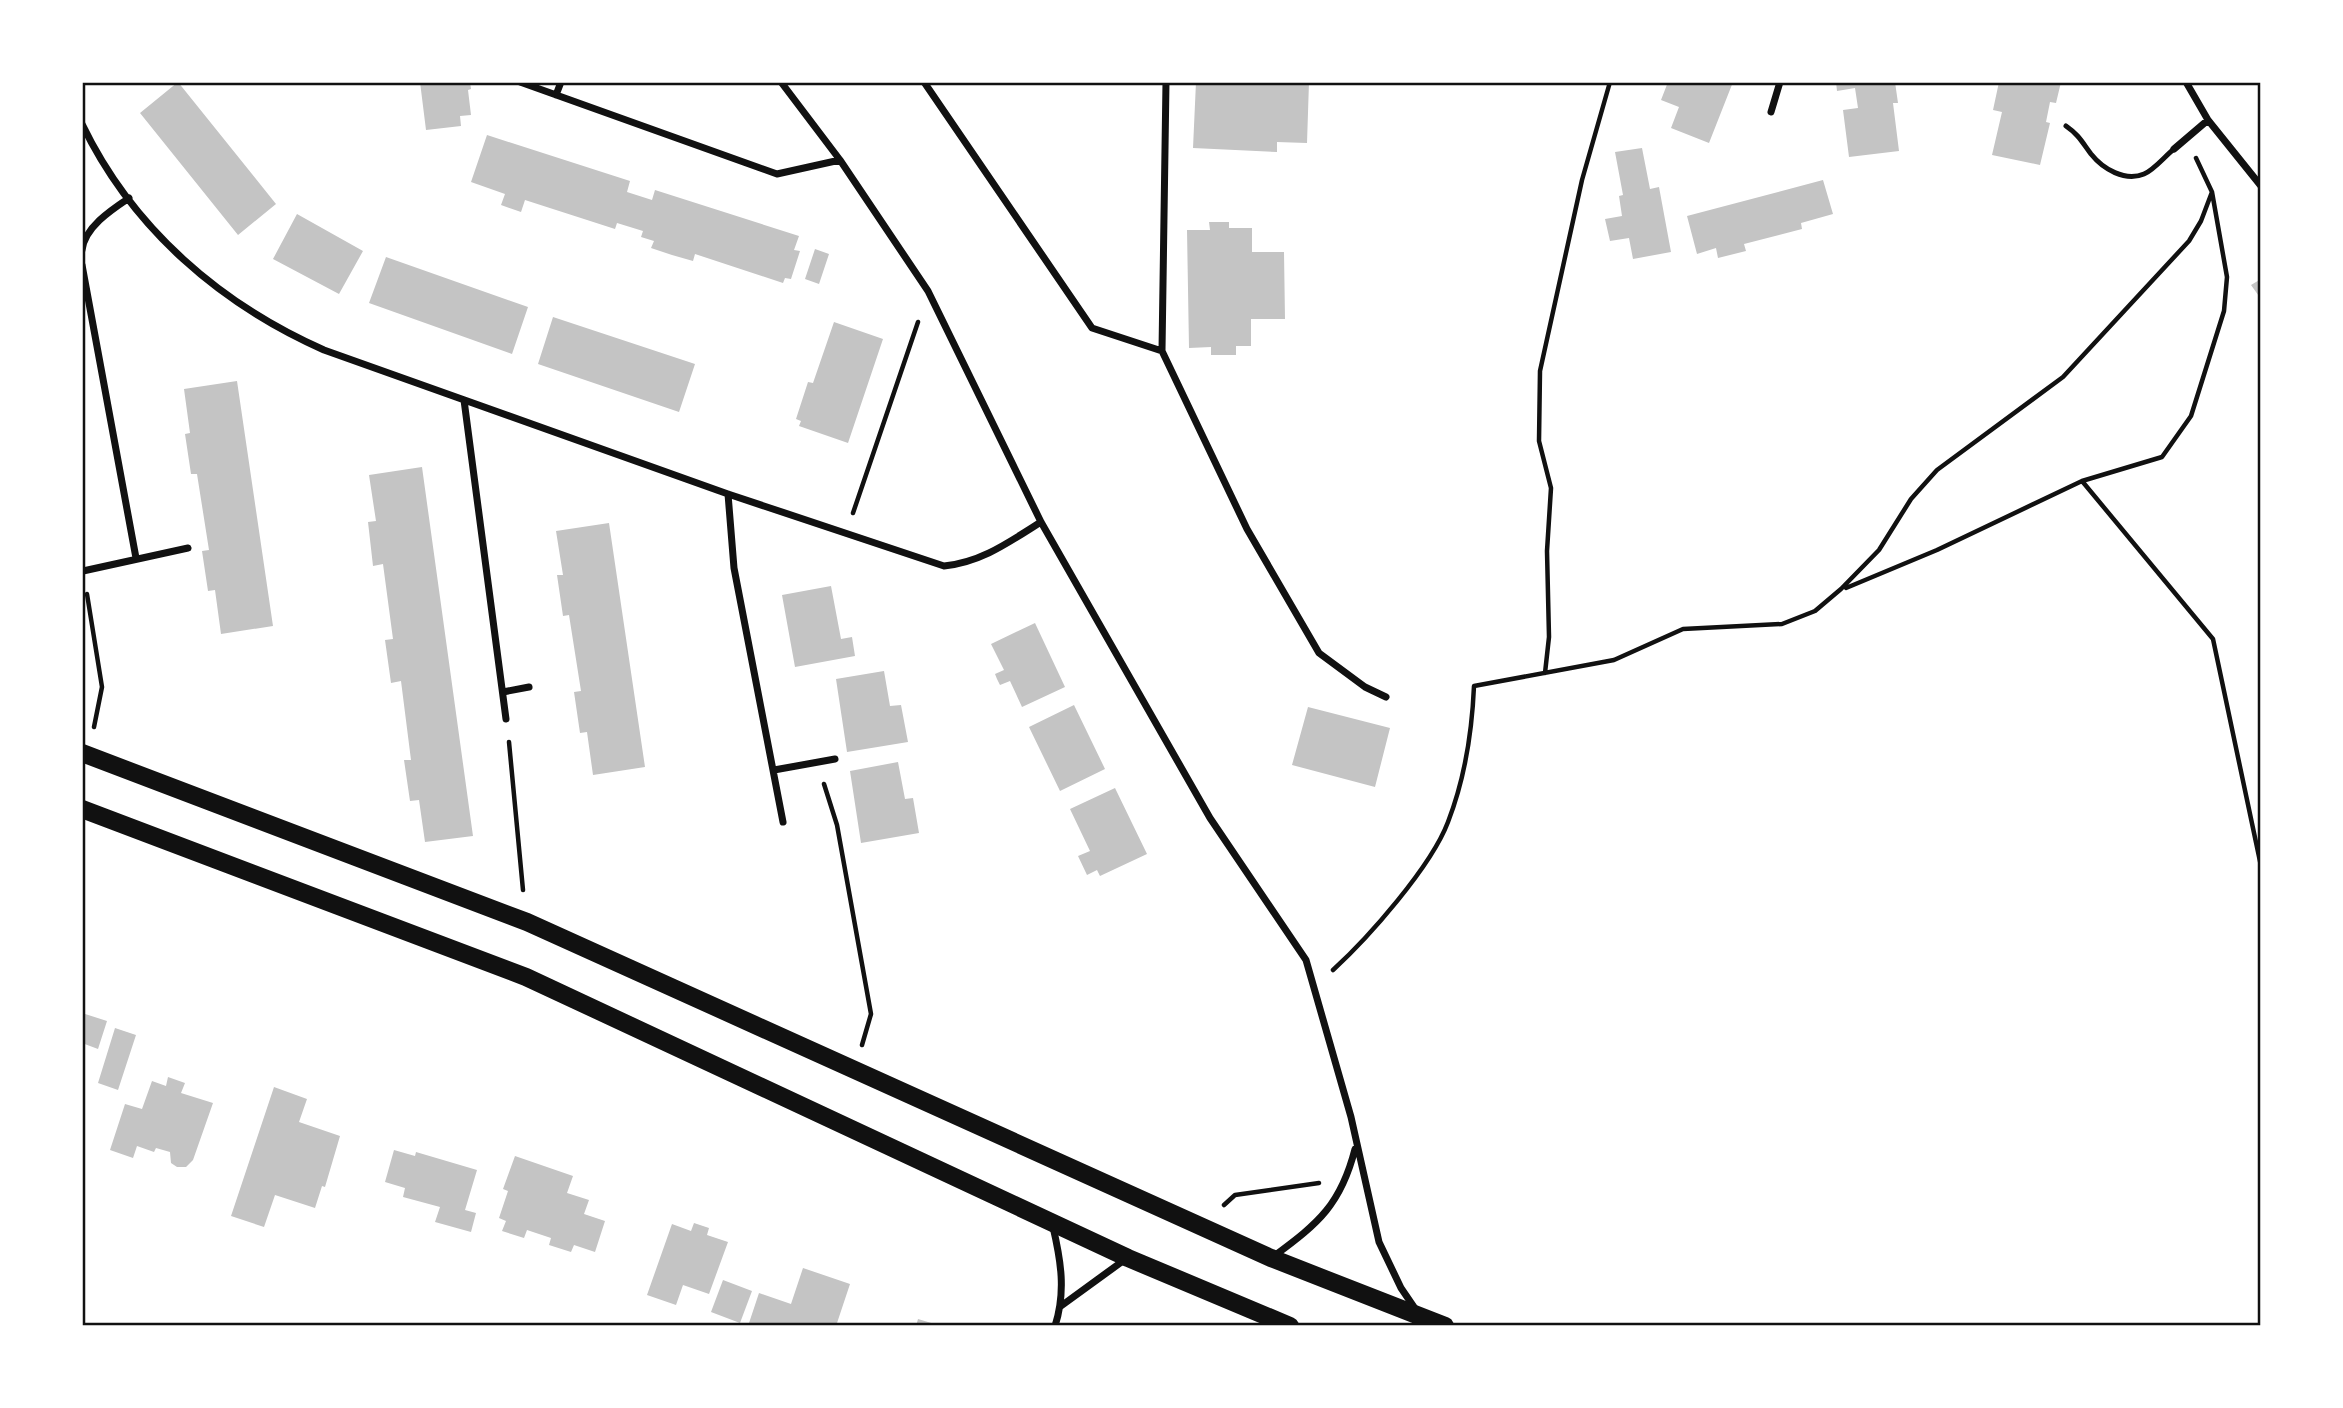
<svg xmlns="http://www.w3.org/2000/svg" width="2343" height="1408" font-family="Signika,sans-serif">
  <rect width="100%" height="100%" fill="#fff"/>
  <path fill="#c4c4c4" d="M 178,82 L 276,204 L 238,235 L 140,113 Z
    M 420,82 L 470,82 L 471,89 L 468,90 L 471,115 L 460,116 L 461,126 L 426,130 Z
    M 1196,82 L 1309,82 L 1307,143 L 1277,142 L 1277,152 L 1193,148 Z
    M 1668,82 L 1733,82 L 1709,143 L 1671,128 L 1679,107 L 1661,100 Z
    M 1836,82 L 1895,82 L 1898,103 L 1893,103 L 1899,151 L 1849,157 L 1843,110 L 1858,108 L 1855,88 L 1837,91 Z
    M 1999,82 L 2061,82 L 2056,103 L 2050,102 L 2046,122 L 2050,123 L 2040,165 L 1992,155 L 2002,112 L 1993,110 Z
    M 487,135 L 630,181 L 627,192 L 652,200 L 655,190 L 799,236 L 794,250 L 800,251 L 791,279 L 785,278 L 783,283 L 695,254 L 693,261 L 672,255 L 651,248 L 654,241 L 641,237 L 643,231 L 617,223 L 615,229 L 525,200 L 521,212 L 501,205 L 505,194 L 471,182 Z
    M 1642,148 L 1650,189 L 1659,187 L 1671,252 L 1633,259 L 1629,238 L 1610,241 L 1605,219 L 1622,216 L 1619,196 L 1623,195 L 1615,152 Z
    M 1823,180 L 1833,214 L 1801,223 L 1802,229 L 1744,244 L 1746,251 L 1718,258 L 1716,248 L 1697,254 L 1687,216 Z
    M 297,214 L 363,251 L 339,294 L 273,259 Z
    M 1209,222 L 1229,222 L 1229,228 L 1252,228 L 1252,252 L 1284,252 L 1285,319 L 1251,319 L 1251,346 L 1236,346 L 1236,355 L 1211,355 L 1211,347 L 1189,348 L 1187,230 L 1210,230 Z
    M 815,249 L 829,254 L 819,284 L 805,279 Z
    M 386,257 L 528,307 L 512,354 L 369,303 Z
    M 2261,279 L 2261,299 L 2251,285 Z
    M 553,317 L 695,364 L 679,412 L 538,364 Z
    M 834,322 L 883,339 L 848,443 L 799,426 L 801,421 L 796,419 L 808,382 L 813,383 Z
    M 237,381 L 273,626 L 221,634 L 215,590 L 208,591 L 202,551 L 209,550 L 197,474 L 191,474 L 185,434 L 190,433 L 184,389 Z
    M 422,467 L 473,836 L 425,842 L 419,800 L 410,801 L 404,760 L 411,760 L 401,681 L 391,683 L 385,640 L 393,639 L 383,564 L 373,566 L 368,522 L 376,521 L 369,475 Z
    M 609,523 L 645,767 L 593,775 L 587,732 L 580,733 L 574,692 L 581,691 L 569,615 L 563,616 L 557,575 L 563,575 L 556,531 Z
    M 831,586 L 841,639 L 852,637 L 855,656 L 795,667 L 782,595 Z
    M 1035,623 L 1065,687 L 1022,707 L 1010,681 L 1000,685 L 997,679 L 995,674 L 1004,670 L 991,644 Z
    M 884,671 L 890,706 L 901,705 L 908,742 L 847,752 L 836,679 Z
    M 1074,705 L 1105,769 L 1060,791 L 1029,727 Z
    M 1308,707 L 1390,728 L 1375,787 L 1292,765 Z
    M 898,762 L 905,799 L 913,798 L 919,833 L 861,843 L 850,771 Z
    M 1115,788 L 1147,854 L 1100,876 L 1097,870 L 1087,875 L 1078,856 L 1090,851 L 1070,809 Z
    M 82,1013 L 107,1021 L 98,1049 L 82,1043 Z
    M 115,1028 L 136,1035 L 118,1090 L 98,1083 Z
    M 168,1077 L 185,1083 L 181,1093 L 213,1103 L 193,1160 L 186,1167 L 177,1167 L 171,1163 L 170,1152 L 156,1148 L 154,1152 L 137,1146 L 133,1158 L 110,1150 L 125,1104 L 142,1109 L 152,1081 L 166,1086 Z
    M 274,1087 L 307,1099 L 299,1122 L 340,1136 L 325,1187 L 322,1186 L 315,1208 L 275,1195 L 264,1227 L 231,1216 Z
    M 394,1150 L 415,1156 L 416,1152 L 477,1170 L 465,1210 L 476,1213 L 471,1232 L 435,1222 L 440,1207 L 403,1197 L 405,1188 L 385,1182 Z
    M 515,1156 L 573,1176 L 567,1193 L 589,1200 L 584,1214 L 605,1221 L 595,1252 L 574,1245 L 571,1252 L 549,1245 L 551,1238 L 527,1230 L 524,1238 L 502,1231 L 506,1221 L 499,1218 L 508,1191 L 503,1189 Z
    M 694,1223 L 709,1228 L 707,1235 L 728,1242 L 709,1294 L 683,1285 L 676,1305 L 647,1295 L 672,1224 L 691,1231 Z
    M 803,1268 L 850,1284 L 836,1326 L 748,1326 L 759,1293 L 791,1304 Z
    M 723,1280 L 752,1291 L 740,1323 L 711,1312 Z
    M 918,1319 L 938,1325 L 938,1326 L 916,1326 Z"/>
  <g fill="none" stroke-linecap="round" stroke-linejoin="round">
    <path stroke="#111" stroke-width="4.5" d="M 2196,158 L 2212,192 L 2227,277 L 2224,311 L 2191,416 L 2162,457 L 2082,481 L 2213,639 L 2261,866
      M 853,513 L 918,322
      M 1846,588 L 1937,550 L 2082,481
      M 87,594 L 102,687 L 94,727
      M 1545,673 L 1549,637 L 1547,551 L 1551,488 L 1539,441 L 1540,371 L 1582,180 L 1610,82
      M 509,742 L 523,890
      M 824,784 L 837,825 L 871,1014 L 862,1045
      M 1333,970 C 1368,938 1431,867 1448,822 C 1465,778 1472,733 1474,686 L 1614,660 L 1683,629 L 1782,624 L 1815,611 L 1841,589 L 1879,550 L 1911,499 L 1937,470 L 2063,377 L 2189,241 L 2201,221 L 2212,192
      M 1224,1205 L 1235,1195 L 1319,1183"/>
    <path stroke="#111" stroke-width="5" d="M 2066,126 C 2079,135 2082,142 2091,154 C 2103,169 2125,182 2144,174 C 2154,170 2165,156 2174,149"/>
    <path stroke="#111" stroke-width="7" d="M 520,82 L 777,174 L 840,160
      M 781,82 L 840,160 L 928,291 L 1041,522 L 1210,818 L 1306,960 L 1351,1117 L 1379,1242 L 1401,1288 L 1416,1310
      M 924,82 L 1092,328 L 1162,351
      M 1166,82 L 1162,351 L 1247,529 L 1319,653 L 1365,687 L 1386,697
      M 2186,82 L 2208,120 L 2261,186
      M 556,95 L 561,82
      M 1771,112 L 1780,82
      M 82,124 C 132,228 220,304 324,350 L 728,494 L 944,566 C 982,562 1009,542 1041,522
      M 2174,149 L 2208,120
      M 82,250 C 85,227 111,210 129,198
      M 82,265 L 136,558
      M 464,400 L 506,719
      M 728,494 L 734,568 L 783,822
      M 83,571 L 188,548
      M 503,692 L 529,687
      M 774,770 L 835,759
      M 1053,1227 C 1061,1261 1066,1292 1055,1326
      M 1274,1256 C 1319,1223 1341,1204 1355,1149
      M 1061,1306 L 1127,1258"/>
    <path stroke="#111" stroke-width="18" d="M 82,753 L 527,922 L 1271,1258 L 1445,1326
      M 82,809 L 526,977 L 1128,1258 L 1290,1326"/>
  </g>
  <rect width="2343" height="1408" fill="none" stroke="#ffffff" stroke-width="168"/>
  <rect x="84" y="84" width="2175" height="1240" fill="none" stroke="#111" stroke-width="2.5"/>
</svg>
